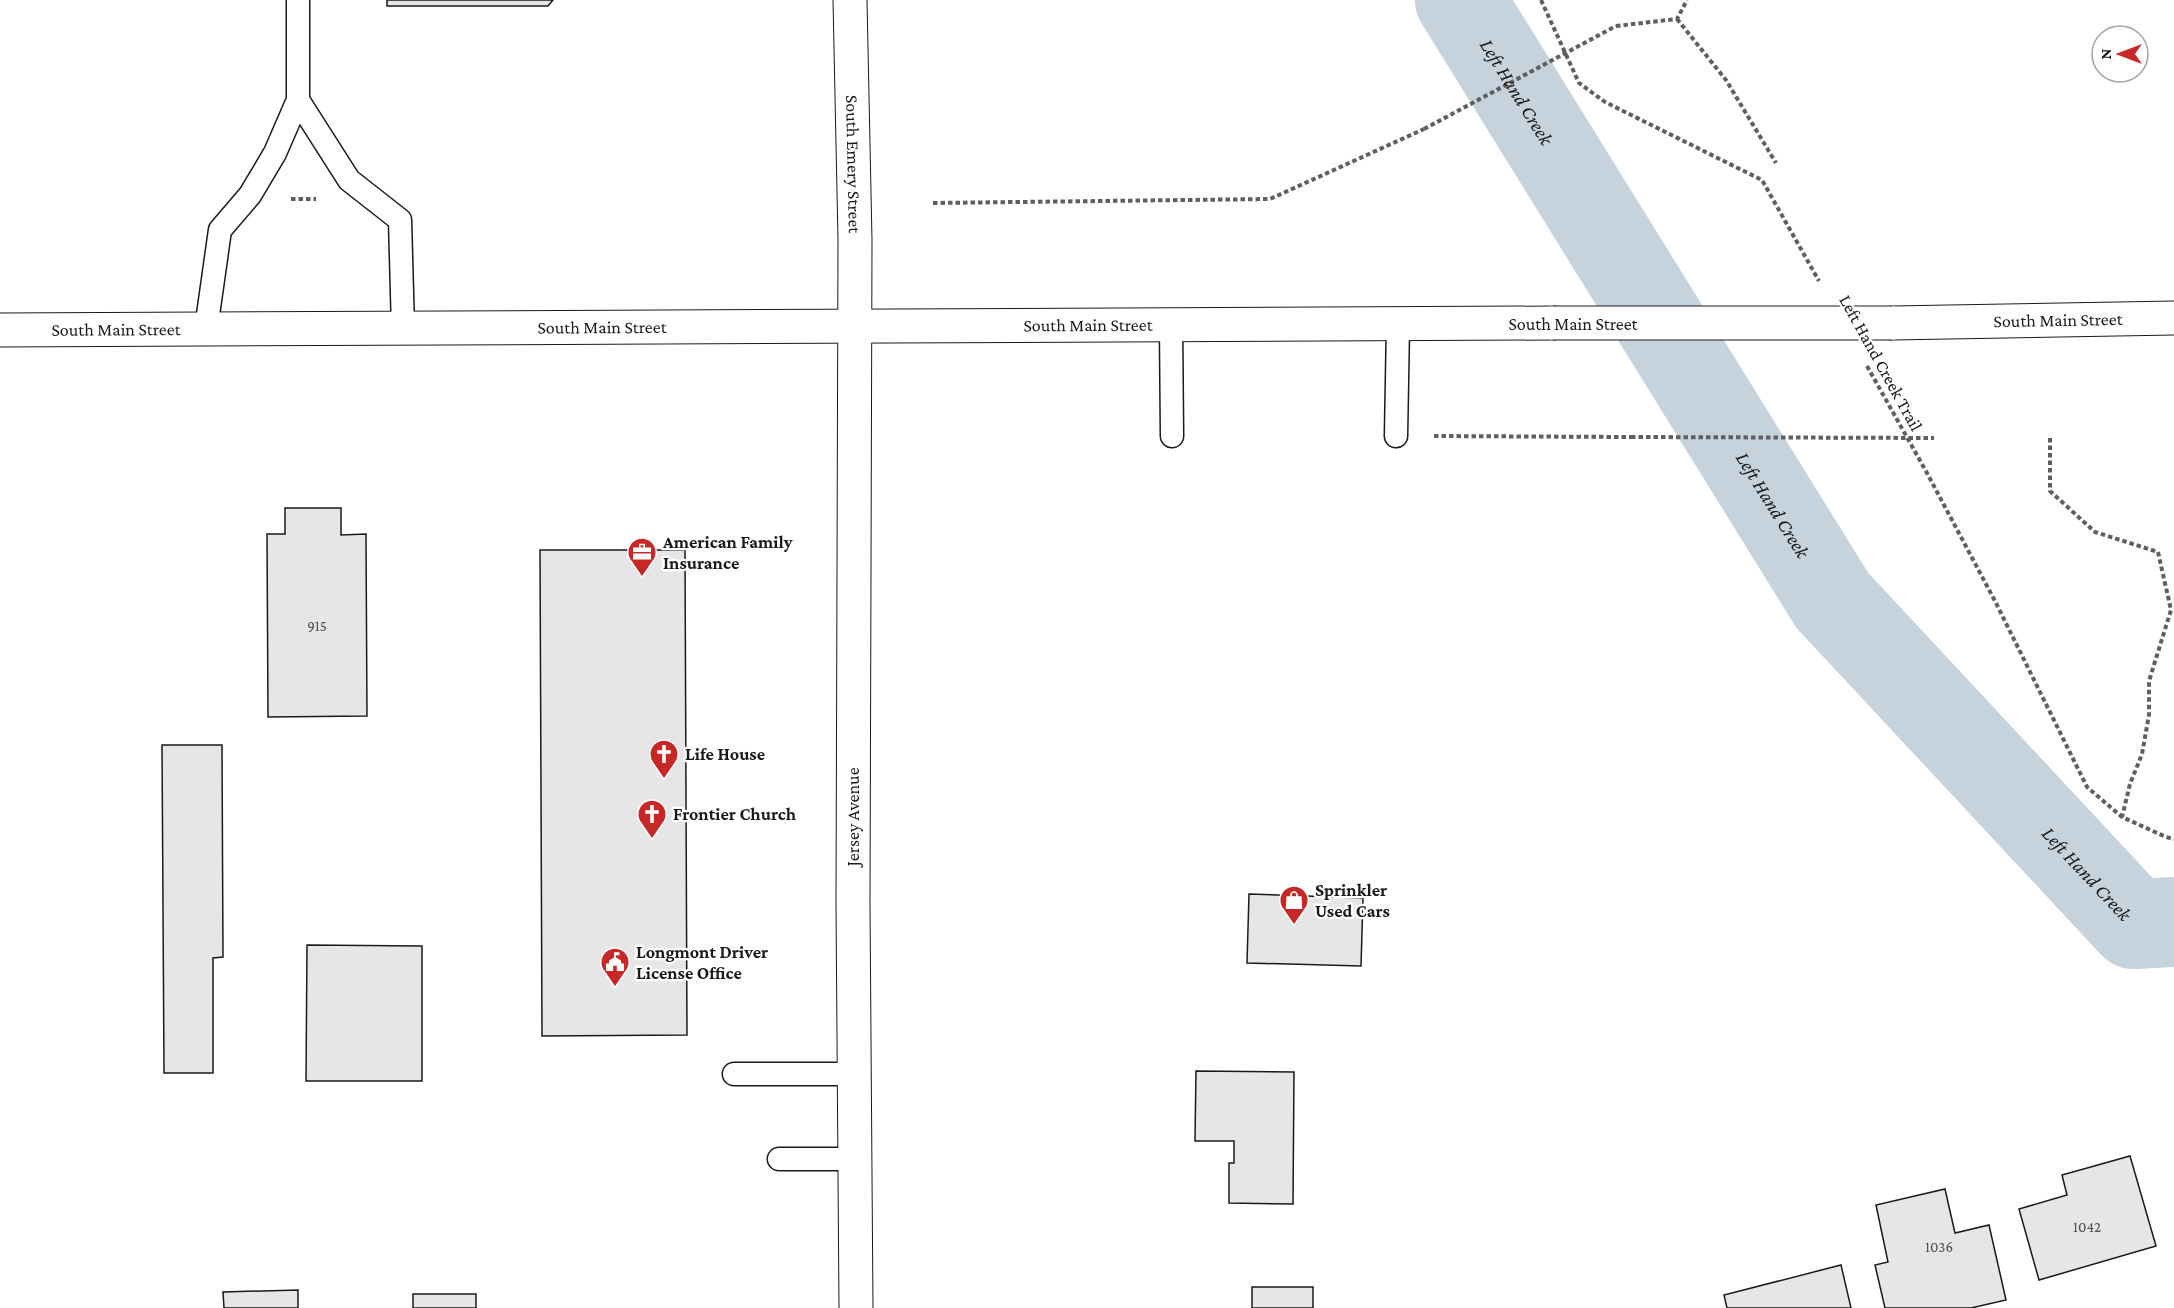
<svg xmlns="http://www.w3.org/2000/svg" width="2174" height="1308" font-family="'Crimson Pro',serif">
  <rect width="100%" height="100%" fill="#fff"/>
  <g fill="none" stroke-linecap="round" stroke-linejoin="round">
    <path stroke="#c6d2dc" stroke-width="90" id="s1" d="M 1460,0 L 1832,600 L 2134,924 L 2174,922"/>
  </g>
  <path fill="#e6e6e6" stroke="#1a1a1a" stroke-width="1.5" d="M 387,0 L 553,0 L 548,6 L 387,6 Z
    M 285,508 L 341,508 L 341,535 L 366,534 L 367,716 L 268,717 L 267,534 L 285,534 Z
    M 540,550 L 685,550 L 687,1035 L 542,1036 Z
    M 162,745 L 222,745 L 223,957 L 213,958 L 213,1073 L 164,1073 Z
    M 1249,894 L 1363,898 L 1361,966 L 1247,963 Z
    M 307,945 L 422,946 L 422,1081 L 306,1081 Z
    M 1196,1071 L 1294,1072 L 1293,1204 L 1229,1203 L 1229,1163 L 1234,1163 L 1234,1141 L 1195,1141 Z
    M 2130,1156 L 2156,1246 L 2039,1280 L 2019,1209 L 2067,1195 L 2062,1175 Z
    M 1945,1189 L 1955,1233 L 1989,1225 L 2006,1300 L 1971,1308 L 1885,1308 L 1875,1265 L 1888,1262 L 1876,1205 Z
    M 1841,1265 L 1851,1308 L 1727,1308 L 1724,1295 Z
    M 1252,1287 L 1313,1287 L 1313,1308 L 1252,1308 Z
    M 298,1290 L 298,1308 L 224,1308 L 223,1292 Z
    M 413,1294 L 476,1294 L 476,1308 L 413,1308 Z"/>
  <g fill="none" stroke-linecap="round" stroke-linejoin="round">
    <g stroke="#1a1a1a" stroke-width="25">
      <path id="service" d="M 298,100 L 349,180 L 400,220 L 403,329
        M 1171,325 L 1172,436
        M 206,329 L 220,230 L 250,195 L 275,153 L 298,100 L 298,0
        M 1396,436 L 1398,325
        M 734,1074 L 855,1074
        M 779,1159 L 856,1159"/>
    </g>
    <g stroke="#1a1a1a" stroke-width="35">
      <g id="minor">
        <path id="s2" d="M 850,0 L 855,240 L 853,904 L 856,1308"/>
      </g>
    </g>
    <g stroke="#1a1a1a" stroke-width="35">
      <g id="primary">
        <path id="s3" d="M 1892,323 L 2174,318"/>
        <path id="s4" d="M 0,330 L 1553,323"/>
      </g>
    </g>
    <path stroke="#5f5f5f" stroke-width="4" stroke-dasharray="4.5 3" stroke-linecap="butt" d="M 1541,0 L 1579,83 L 1605,102 L 1762,180 L 1819,281
      M 1677,19 L 1726,80 L 1776,163
      M 1616,26 L 1677,19 L 1687,0
      M 291,199 L 316,199
      M 933,203 L 1270,199 L 1424,129
      M 1867,366 L 1927,473 L 1995,601 L 2087,787 L 2122,817 L 2166,837 L 2174,839
      M 1434,436 L 1631,437
      M 2050,438 L 2050,491 L 2095,532 L 2158,552 L 2171,610 L 2149,681 L 2149,715 L 2142,754 L 2130,784 L 2122,817"/>
    <use href="#service" stroke="#fff" stroke-width="22"/>
    <use href="#minor" stroke="#fff" stroke-width="33"/>
    <use href="#primary" stroke="#fff" stroke-width="33"/>
    <g stroke="#1a1a1a" stroke-width="35" stroke-linecap="butt">
      <path id="primary-bridge" d="M 1553,323 L 1892,323"/>
    </g>
    <path stroke="#5f5f5f" stroke-width="4" stroke-dasharray="4.5 3" stroke-linecap="butt" d="M 1424,129 L 1616,26
      M 1631,437 L 1934,438"/>
    <use href="#primary-bridge" stroke="#fff" stroke-width="33"/>
  </g>
  <defs>
    <g id="office-pin" transform="scale(1.5)"><path d="M0 17L-7.5 6A9.5 9.5 0 1 1 7.5 6Z" fill="#c62828" stroke="#fff"/><path d="M-6-3h4V-5.5h4V-3h4V5H-6ZM-1-4.5V-3h2v-1.5ZM-6 0V1H6V0Z" fill="#fff"/></g>
    <g id="church-pin" transform="scale(1.5)"><path d="M0 17L-7.5 6A9.5 9.5 0 1 1 7.5 6Z" fill="#c62828" stroke="#fff"/><path d="M-1.2-6h2.4v3.5h3.3v2.4h-3.3V6h-2.4V-.1h-3.3v-2.4h3.3Z" fill="#fff"/></g>
    <g id="shop-pin" transform="scale(1.5)"><path d="M0 17L-7.5 6A9.5 9.5 0 1 1 7.5 6Z" fill="#c62828" stroke="#fff"/><path d="M-5-2.5h2.3a2.7 3.5 0 0 1 5.4 0H5L5.5 6h-11ZM-1.5-2.5h3a1.5 2.3 0 0 0-3 0Z" fill="#fff"/></g>
    <g id="civic-pin" transform="scale(1.5)"><path d="M0 17L-7.5 6A9.5 9.5 0 1 1 7.5 6Z" fill="#c62828" stroke="#fff"/><path d="M-.6-6.5H3V-4.5H.6V-3L4-1V1h2V6H-6V1h2V-1L-.6-3ZM-1.2 2.5V6h2.4V2.5Z" fill="#fff"/></g>
  </defs>
  <g fill-rule="evenodd">
    <use href="#office-pin" x="642" y="552"/>
    <use href="#church-pin" x="664" y="754"/>
    <use href="#church-pin" x="652" y="814"/>
    <use href="#shop-pin" x="1294" y="900"/>
    <use href="#civic-pin" x="615" y="962"/>
  </g>
  <g text-anchor="middle" dominant-baseline="central" stroke-width="4.5" stroke-linejoin="round" paint-order="stroke">
    <g font-size="15" fill="#4d4d4d">
      <text x="317" y="626">915</text>
      <text x="2087" y="1227">1042</text>
      <text x="1939" y="1247">1036</text>
    </g>
    <g font-size="18" fill="#1a1a1a" stroke="#fff">
      <text stroke="none"><textPath href="#s2" startOffset="164">South Emery Street</textPath></text>
      <text stroke="none"><textPath href="#s3" startOffset="166">South Main Street</textPath></text>
      <text x="1573" y="324">South Main Street</text>
      <text stroke="none"><textPath href="#s4" startOffset="1088">South Main Street</textPath></text>
      <text stroke="none"><textPath href="#s4" startOffset="602">South Main Street</textPath></text>
      <text stroke="none"><textPath href="#s4" startOffset="116">South Main Street</textPath></text>
      <text transform="translate(1881 363) rotate(61)">Left Hand Creek Trail</text>
      <text transform="translate(853 817) rotate(-90)">Jersey Avenue</text>
    </g>
    <g font-size="18" font-weight="bold" fill="#1a1a1a" stroke="#fff" text-anchor="start">
      <text x="663" y="542">American Family<tspan x="663" dy="21">Insurance</tspan></text>
      <text x="685" y="754">Life House</text>
      <text x="673" y="814">Frontier Church</text>
      <text x="1315" y="890">Sprinkler<tspan x="1315" dy="21">Used Cars</tspan></text>
      <text x="636" y="952">Longmont Driver<tspan x="636" dy="21">License Office</tspan></text>
    </g>
    <g font-size="20" font-style="italic" fill="#1a1a1a" stroke="#fff">
      <text stroke="none"><textPath href="#s1" startOffset="108">Left Hand Creek</textPath></text>
      <text stroke="none"><textPath href="#s1" startOffset="594">Left Hand Creek</textPath></text>
      <text stroke="none"><textPath href="#s1" startOffset="1080">Left Hand Creek</textPath></text>
    </g>
  </g>
  <g transform="translate(2120 54) rotate(270)"><circle r="28" fill="#ffffff" stroke="#a3a3a3" stroke-width="1.5"/>
  <path d="M0-4.5L10 22L0 15L-10 22Z" fill="#c62828"/>
  <text y="-9" font-size="16" font-weight="bold" text-anchor="middle" fill="#1a1a1a">N</text>
  </g>
</svg>
